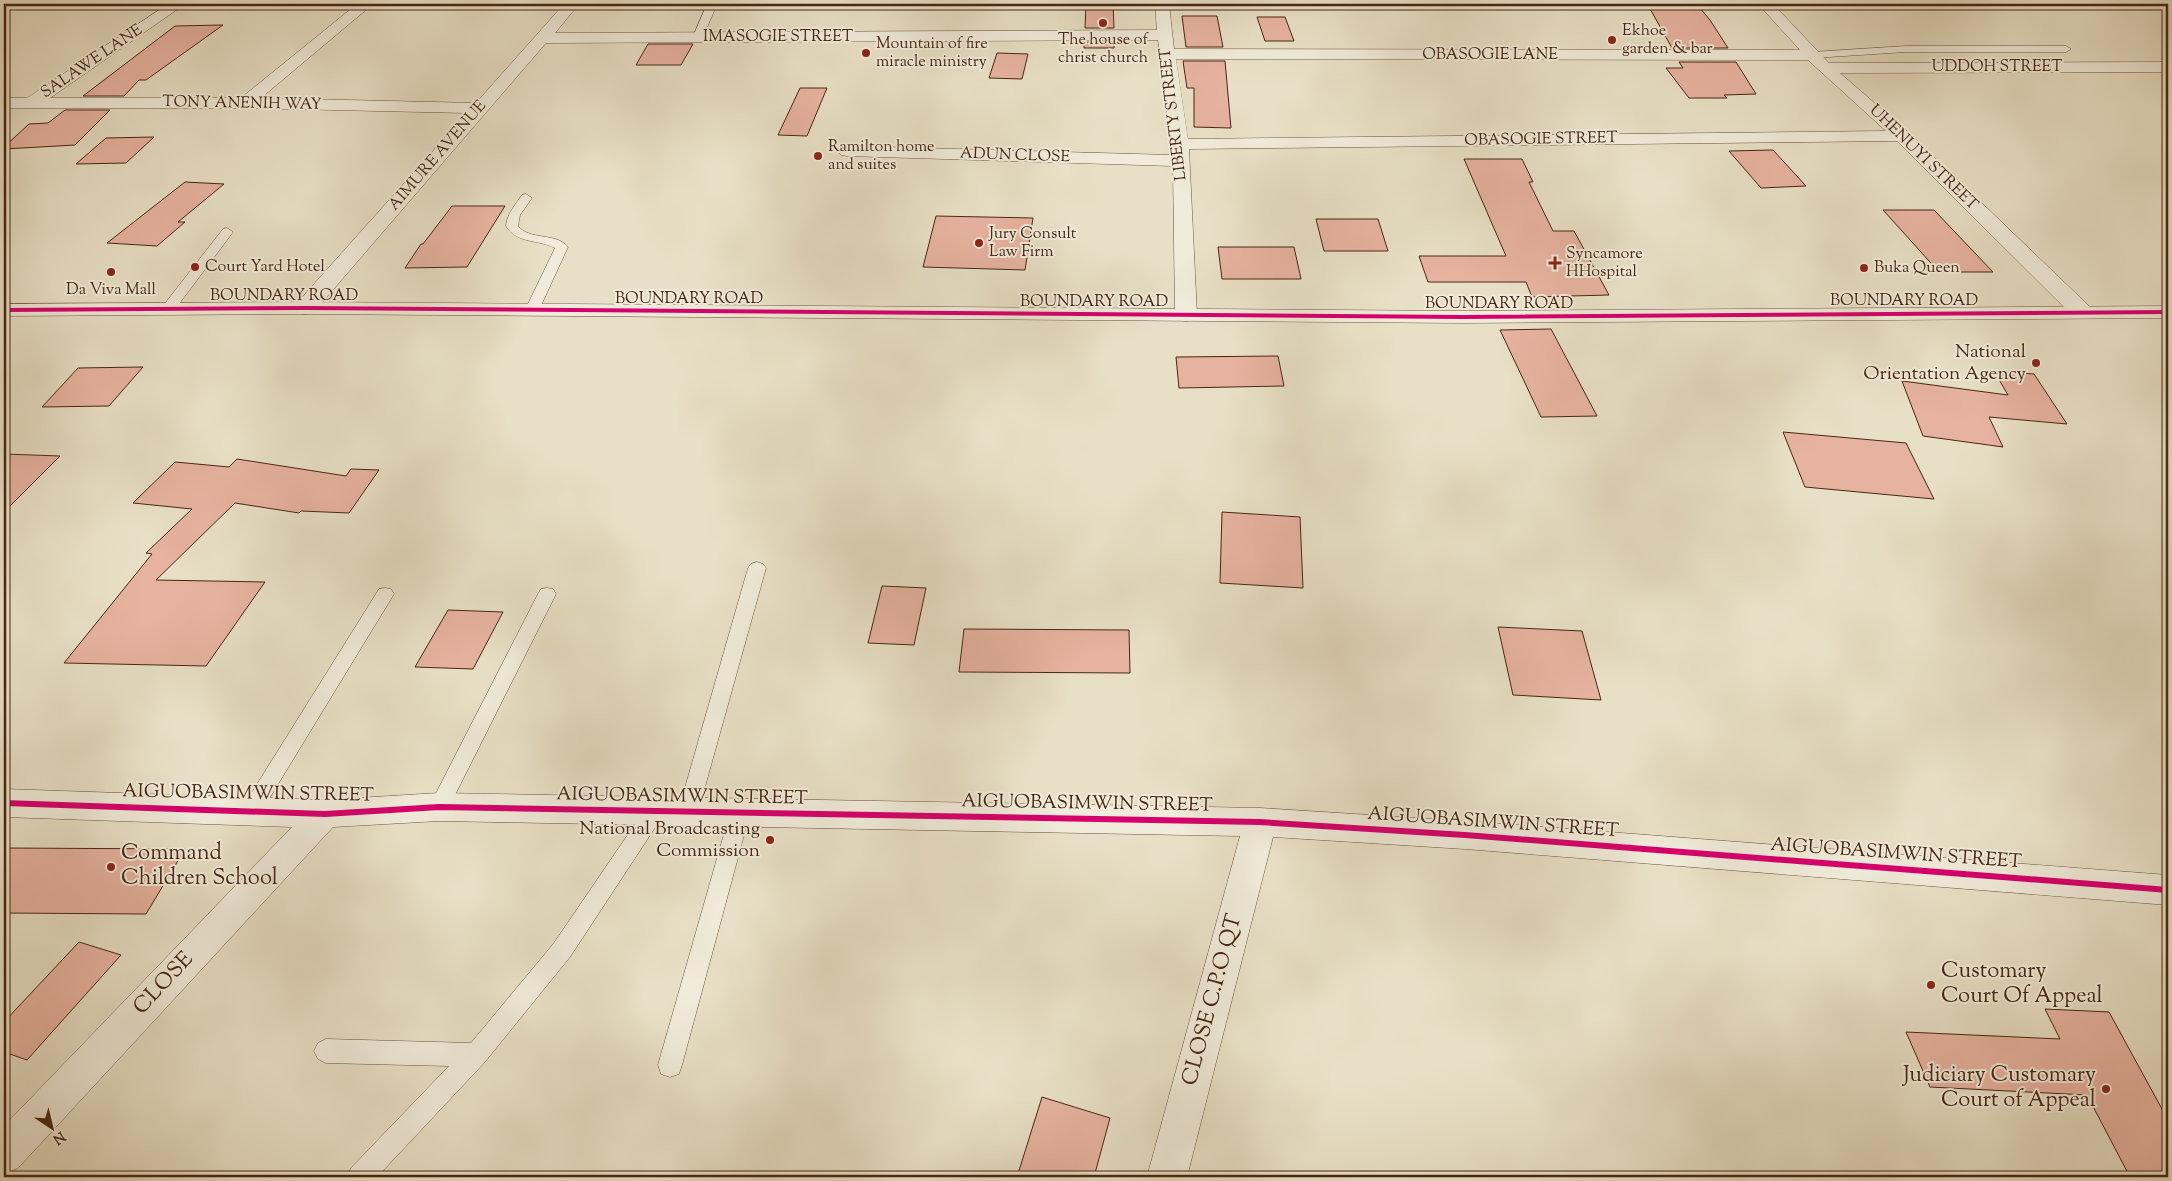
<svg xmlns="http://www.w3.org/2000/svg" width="2172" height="1181" font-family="'Sorts Mill Goudy',serif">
  <rect width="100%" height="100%" fill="#e8e0c6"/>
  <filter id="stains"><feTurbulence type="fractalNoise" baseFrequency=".004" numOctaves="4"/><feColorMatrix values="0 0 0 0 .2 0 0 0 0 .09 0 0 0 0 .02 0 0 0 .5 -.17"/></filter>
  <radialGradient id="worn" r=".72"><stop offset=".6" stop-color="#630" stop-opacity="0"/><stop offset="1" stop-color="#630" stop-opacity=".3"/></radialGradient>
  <path fill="#e7b3a1" stroke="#482612" d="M 1086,4 L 1113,4 L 1114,28 L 1085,28 Z
    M 1649,7 L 1700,8 L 1710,20 L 1728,48 L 1672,48 Z
    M 1182,16 L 1217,16 L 1223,47 L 1186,47 Z
    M 1257,17 L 1285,17 L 1294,41 L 1265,41 Z
    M 223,25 L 146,80 L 139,80 L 124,96 L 83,96 L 175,26 Z
    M 1084,42 L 1114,42 L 1114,48 L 1084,48 Z
    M 648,44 L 693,44 L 681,65 L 636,65 Z
    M 997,53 L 1028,54 L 1022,79 L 989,78 Z
    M 1183,61 L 1225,61 L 1231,128 L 1194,127 L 1194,88 L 1187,88 Z
    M 1679,62 L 1736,62 L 1756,94 L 1724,95 L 1727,98 L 1689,98 L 1666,68 L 1683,68 Z
    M 800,88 L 827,88 L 807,136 L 778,135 Z
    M 65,110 L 110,110 L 75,145 L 4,149 L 4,147 L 29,124 L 48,123 Z
    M 154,137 L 126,163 L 76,164 L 106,138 Z
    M 1773,150 L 1806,186 L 1761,188 L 1729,151 Z
    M 1464,159 L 1522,159 L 1533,182 L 1529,182 L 1553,231 L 1574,231 L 1609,295 L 1532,297 L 1526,282 L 1428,282 L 1419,256 L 1506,256 Z
    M 185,182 L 224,184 L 178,222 L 185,222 L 157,246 L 107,243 Z
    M 452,206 L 505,206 L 467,267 L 405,268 L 421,244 L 423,244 Z
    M 1883,210 L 1934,210 L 1993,272 L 1939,272 Z
    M 936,216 L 1033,218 L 1025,270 L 923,267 Z
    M 1316,219 L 1378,219 L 1388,251 L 1324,251 Z
    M 1218,247 L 1294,247 L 1301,279 L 1222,279 Z
    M 1551,329 L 1597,416 L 1541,417 L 1500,330 Z
    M 1278,356 L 1284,386 L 1179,388 L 1176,357 Z
    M 143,367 L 109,406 L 42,407 L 78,368 Z
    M 1994,371 L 2034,374 L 2067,424 L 1989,417 L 2003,447 L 1923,436 L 1902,381 L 2008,395 Z
    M 1783,432 L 1906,443 L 1934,499 L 1805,487 Z
    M 4,454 L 60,456 L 4,512 Z
    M 237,459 L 346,476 L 351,469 L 379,470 L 349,513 L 301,511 L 299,513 L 235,503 L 156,580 L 265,582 L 206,666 L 64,663 L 152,554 L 146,553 L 192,509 L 133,503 L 175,462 L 229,467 Z
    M 1222,512 L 1300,517 L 1303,588 L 1220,583 Z
    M 882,586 L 926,588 L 914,645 L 868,643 Z
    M 448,610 L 503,612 L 473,669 L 415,667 Z
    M 1498,627 L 1582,631 L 1601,700 L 1513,695 Z
    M 964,629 L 1129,630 L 1130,673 L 959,672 Z
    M 4,848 L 185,849 L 146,914 L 4,913 Z
    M 79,942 L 121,955 L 27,1060 L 4,1052 L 4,1022 Z
    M 2045,1009 L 2109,1012 L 2168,1120 L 2168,1177 L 2130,1177 L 2087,1095 L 1930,1087 L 1906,1032 L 2060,1039 Z
    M 1042,1097 L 1110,1118 L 1094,1177 L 1017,1177 Z"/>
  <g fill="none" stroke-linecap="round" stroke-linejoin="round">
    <g stroke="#70543f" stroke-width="1">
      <path id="service" d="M 707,4 L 717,4 L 703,37 L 701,39 L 695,39 L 693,37 Z
        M 1906,46 L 2066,46 L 2071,49 L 2066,52 L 1906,52 L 1813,58 L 1808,55 L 1813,52 Z
        M 526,194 L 532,198 L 520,215 L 518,226 C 530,241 556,232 568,247 L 539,310 L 532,314 L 525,310 L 555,248 C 538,239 517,244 506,226 C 507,214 515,205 522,195 Z
        M 227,228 L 233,232 L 173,312 L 163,312 L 161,309 L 163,306 L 223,229 Z
        M 757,562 L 763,564 L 766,568 L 698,812 L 695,818 L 688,821 L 681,818 L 678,812 L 748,568 L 751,564 Z
        M 385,588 L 391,589 L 394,594 L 258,817 L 251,820 L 244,817 L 241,811 L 244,805 L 379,589 Z
        M 547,588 L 553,589 L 556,594 L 446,813 L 439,816 L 432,813 L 429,807 L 432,801 L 538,594 L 541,589 Z
        M 655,802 L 662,805 L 665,811 L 662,817 L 570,957 L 484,1063 L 377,1177 L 347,1177 L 351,1168 L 449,1066 L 326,1063 L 318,1059 L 314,1051 L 318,1043 L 326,1039 L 471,1043 L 554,943 L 648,805 Z
        M 740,804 L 747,807 L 750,813 L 682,1065 L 679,1074 L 670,1077 L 661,1074 L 658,1065 L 730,813 L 733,807 Z"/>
    </g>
    <g stroke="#70543f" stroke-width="1">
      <path id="minor" d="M 168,4 L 185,4 L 50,98 L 241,98 L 357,4 L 373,4 L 261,98 L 476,103 L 564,4 L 579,4 L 555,33 L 1157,30 L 1155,4 L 1169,4 L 1174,49 L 1800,50 L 1758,4 L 1773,4 L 1829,63 L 2168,62 L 2168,72 L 1840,73 L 1908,132 L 2090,307 L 2093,312 L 2090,317 L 2082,318 L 2074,317 L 1897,141 L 1189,149 L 1197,315 L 1194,320 L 1186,321 L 1178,320 L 1175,315 L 1173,166 L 847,156 L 841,155 L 838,151 L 841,147 L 847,146 L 1172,155 L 1158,40 L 546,43 L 313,313 L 305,314 L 297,313 L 294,308 L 297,303 L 467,113 L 245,108 L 4,108 L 4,98 L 27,98 ZM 1176,59 L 1808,60 L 1886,131 L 1188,139 Z
        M 4,789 L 325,800 L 439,793 L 1260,808 L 1465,821 L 2168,875 L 2168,905 L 1465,849 L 1273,837 L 1187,1177 L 1147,1177 L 1240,836 L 439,821 L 333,827 L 18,1168 L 4,1174 L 4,1126 L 292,827 L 4,817 Z"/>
    </g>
    <g stroke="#70543f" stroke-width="1">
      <path id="tertiary" d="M 305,302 L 1463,311 L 2168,306 L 2168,318 L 1463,323 L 305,314 L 4,316 L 4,304 Z"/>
    </g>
    <use href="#service" fill="#f0ebda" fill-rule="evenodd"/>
    <use href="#minor" fill="#f0ebda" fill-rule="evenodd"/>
    <use href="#tertiary" fill="#f0ebda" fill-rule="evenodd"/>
    <g stroke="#f0ebda" stroke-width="6">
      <path id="cycleway-far1" d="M 4,310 L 305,308 L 1463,317 L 2168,312"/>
    </g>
    <g stroke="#f0ebda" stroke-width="9">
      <path id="cycleway" d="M 4,803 L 325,814 L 439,807 L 1260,822 L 1465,835 L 2168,890"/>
    </g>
    <use href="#cycleway-far1" stroke="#d6006c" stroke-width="4"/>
    <use href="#cycleway" stroke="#d6006c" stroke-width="6"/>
  </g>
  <g fill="#8f2418" stroke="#f0ebda" stroke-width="2">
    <circle cx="1103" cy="23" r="5"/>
    <circle cx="1612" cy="40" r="5"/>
    <circle cx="866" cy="53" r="5"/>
    <circle cx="818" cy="156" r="5"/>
    <circle cx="979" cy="243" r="5"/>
    <path d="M1552.5 255.5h5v5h5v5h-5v5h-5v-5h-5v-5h5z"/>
    <circle cx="195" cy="267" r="5"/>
    <circle cx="1864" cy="268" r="5"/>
    <circle cx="111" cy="272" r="5"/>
    <circle cx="2036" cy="363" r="5"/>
    <circle cx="770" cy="840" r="5"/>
    <circle cx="111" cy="867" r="5"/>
    <circle cx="1931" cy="985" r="5"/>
    <circle cx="2106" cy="1089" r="5"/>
  </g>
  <g text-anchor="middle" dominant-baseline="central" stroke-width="4" stroke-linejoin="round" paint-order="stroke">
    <g font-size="16" fill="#482612" stroke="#f0ebda" text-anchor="start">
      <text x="1622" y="31">Ekhoe<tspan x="1622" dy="18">garden &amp; bar</tspan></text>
      <text x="1103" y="40" text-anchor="middle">The house of<tspan x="1103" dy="18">christ church</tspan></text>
      <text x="876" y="44">Mountain of fire<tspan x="876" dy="18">miracle ministry</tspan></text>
      <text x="828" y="147">Ramilton home<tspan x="828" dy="18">and suites</tspan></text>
      <text x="989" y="234">Jury Consult<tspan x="989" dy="18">Law Firm</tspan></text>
      <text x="1566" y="254">Syncamore<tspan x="1566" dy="18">HHospital</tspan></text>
      <text x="205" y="267">Court Yard Hotel</text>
      <text x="1874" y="268">Buka Queen</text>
      <text x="111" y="290" text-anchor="middle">Da Viva Mall</text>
    </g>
    <g font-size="16" fill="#482612" stroke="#f0ebda">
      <text x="778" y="37">IMASOGIE STREET</text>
      <text x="1490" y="55">OBASOGIE LANE</text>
      <text transform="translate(92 62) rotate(-34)">SALAWE LANE</text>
      <text x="1997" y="67">UDDOH STREET</text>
      <text transform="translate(242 104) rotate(1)">TONY ANENIH WAY</text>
      <text transform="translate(1174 114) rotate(-97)">LIBERTY STREET</text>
      <text transform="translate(1541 140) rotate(-1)">OBASOGIE STREET</text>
      <text transform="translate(438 156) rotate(-49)">AIMURE AVENUE</text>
      <text transform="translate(1015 156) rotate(2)">ADUN CLOSE</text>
      <text transform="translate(1923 158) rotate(44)">UHENUYI STREET</text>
      <text x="284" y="296">BOUNDARY ROAD</text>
      <text x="689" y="299">BOUNDARY ROAD</text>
      <text x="1904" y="301">BOUNDARY ROAD</text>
      <text x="1094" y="302">BOUNDARY ROAD</text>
      <text x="1499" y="304">BOUNDARY ROAD</text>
    </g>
    <g font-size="19" fill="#482612" stroke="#f0ebda" text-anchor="end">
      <text x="2026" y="352">National<tspan x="2026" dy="22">Orientation Agency</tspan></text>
      <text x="760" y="829">National Broadcasting<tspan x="760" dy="22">Commission</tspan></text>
    </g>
    <g font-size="19" fill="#482612" stroke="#f0ebda">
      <text transform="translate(248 794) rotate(1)">AIGUOBASIMWIN STREET</text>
      <text transform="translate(682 797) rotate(1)">AIGUOBASIMWIN STREET</text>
      <text transform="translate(1087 804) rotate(1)">AIGUOBASIMWIN STREET</text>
      <text transform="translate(1493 823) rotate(4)">AIGUOBASIMWIN STREET</text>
      <text transform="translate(1896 854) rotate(4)">AIGUOBASIMWIN STREET</text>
    </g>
    <g font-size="22" fill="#482612" stroke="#f0ebda" text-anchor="start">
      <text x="121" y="854">Command<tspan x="121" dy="25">Children School</tspan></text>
      <text x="1941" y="972">Customary<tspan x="1941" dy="25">Court Of Appeal</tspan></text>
      <text x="2096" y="1076" text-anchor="end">Judiciary Customary<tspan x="2096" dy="25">Court of Appeal</tspan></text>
    </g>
    <g font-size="22" fill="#482612" stroke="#f0ebda">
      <text transform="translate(164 984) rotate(-47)">CLOSE</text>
      <text transform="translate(1213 1000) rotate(-75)">CLOSE C.P.O QT</text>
    </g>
  </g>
  <rect width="2172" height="1181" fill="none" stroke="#e8e0c6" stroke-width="20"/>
  <rect x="5" y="5" width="2162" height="1171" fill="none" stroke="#482612" stroke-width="2.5"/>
  <rect x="10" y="10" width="2152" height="1161" fill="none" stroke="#482612"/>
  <g transform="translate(52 1128) rotate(145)" stroke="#f0ebda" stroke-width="4" paint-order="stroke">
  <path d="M0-4L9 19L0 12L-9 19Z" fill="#482612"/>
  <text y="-8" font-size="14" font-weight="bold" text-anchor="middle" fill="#482612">N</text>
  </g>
  <rect width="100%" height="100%" filter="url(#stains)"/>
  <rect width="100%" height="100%" fill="url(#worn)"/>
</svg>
